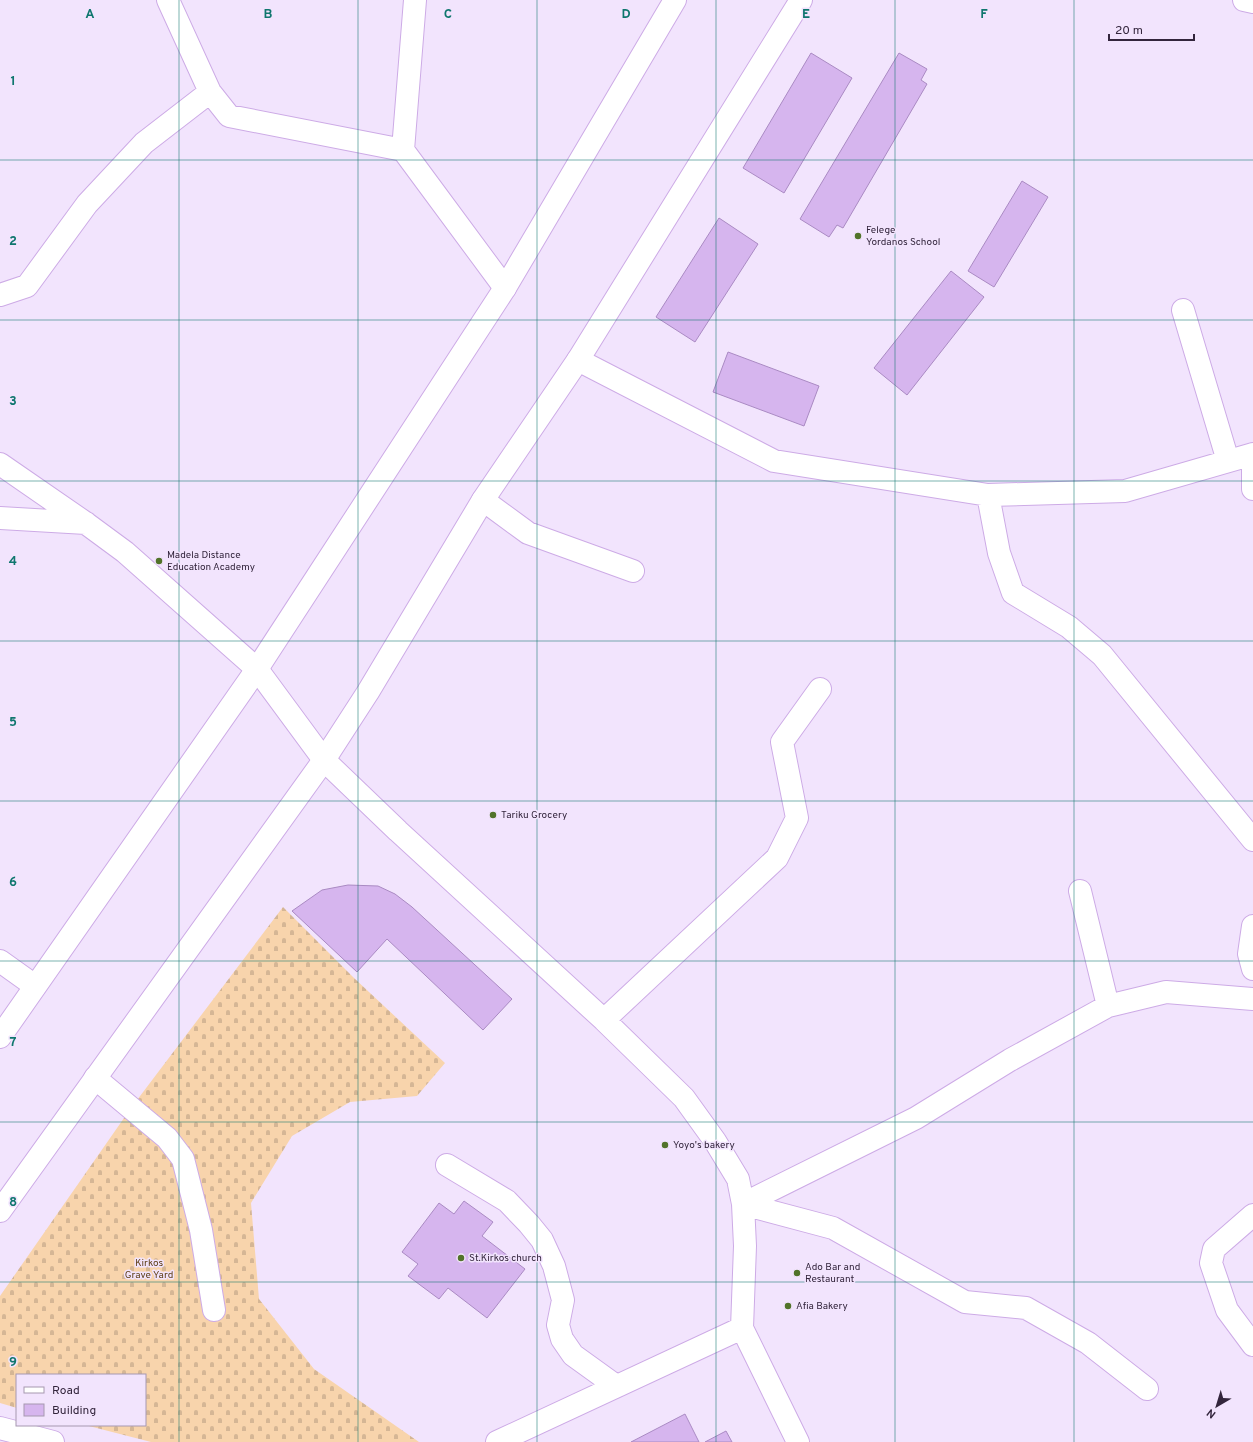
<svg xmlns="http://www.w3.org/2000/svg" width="1253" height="1442" font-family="Overpass,sans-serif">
  <defs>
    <pattern id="cemetery-stones" width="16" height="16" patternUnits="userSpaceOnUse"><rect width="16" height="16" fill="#f8d4ac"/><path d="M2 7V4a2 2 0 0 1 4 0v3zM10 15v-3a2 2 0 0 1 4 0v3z" fill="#d5b695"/></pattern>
  </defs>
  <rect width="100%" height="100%" fill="#f2e4fd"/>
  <path fill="url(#cemetery-stones)" d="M 283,907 L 354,978 L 445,1063 L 417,1096 L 350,1102 L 292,1136 L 251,1203 L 259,1299 L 314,1369 L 419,1442 L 151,1442 L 85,1425 L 145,1425 L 145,1375 L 17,1375 L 17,1408 L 0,1403 L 0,1296 L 131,1108 Z"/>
  <path fill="#d6b5ee" stroke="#aa8ac3" d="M 811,53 L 852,78 L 784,193 L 743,168 Z
    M 899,53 L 927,69 L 921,80 L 927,84 L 843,228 L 837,225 L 829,237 L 800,219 Z
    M 1022,181 L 1048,197 L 994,287 L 968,271 Z
    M 719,218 L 758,244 L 695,342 L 656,317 Z
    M 951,271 L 984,297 L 907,395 L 874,368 Z
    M 728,352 L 819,386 L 804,426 L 713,392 Z
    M 348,885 L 378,886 L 395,894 L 412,907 L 512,999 L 483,1030 L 387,939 L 357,972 L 292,911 L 322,890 Z
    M 464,1201 L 493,1222 L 482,1236 L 525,1269 L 487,1318 L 448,1288 L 439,1299 L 408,1276 L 418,1264 L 402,1252 L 439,1203 L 454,1214 Z
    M 685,1414 L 699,1442 L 631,1442 Z
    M 726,1431 L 732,1442 L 705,1442 Z"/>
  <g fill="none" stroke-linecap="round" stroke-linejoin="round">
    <g stroke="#cdabe6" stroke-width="24">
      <path id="minor" d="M 168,0 L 210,92 L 229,116 L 403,150
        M 415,0 L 403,150 L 505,288
        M 1244,0 L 1253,2
        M 0,295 L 27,286 L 87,204 L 144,143 L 210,92
        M 1183,310 L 1228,461
        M 578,360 L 774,461 L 988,495 L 1125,491 L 1253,454
        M 1253,454 L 1253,489
        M 0,464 L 87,524 L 125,552 L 257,669 L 324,760 L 398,831 L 604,1020 L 684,1098 L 715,1141 L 738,1179 L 743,1204 L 745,1246 L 742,1328 L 798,1442
        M 988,495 L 999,553 L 1013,593 L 1069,627 L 1102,655 L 1253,840
        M 483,500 L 528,533 L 633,571
        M 0,518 L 86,523
        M 1080,891 L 1108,1006
        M 1253,926 L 1249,954 L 1253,969
        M 0,961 L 35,986
        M 604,1020 L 777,858 L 797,818 L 782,742 L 820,689
        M 95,1078 L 167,1138 L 183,1159 L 201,1230 L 214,1310
        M 447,1165 L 507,1201 L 529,1224 L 542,1240 L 554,1266 L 563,1300 L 558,1325 L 562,1339 L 573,1355 L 616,1386
        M 743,1204 L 916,1118 L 1010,1060 L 1108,1006 L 1166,992 L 1253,999
        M 743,1204 L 833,1228 L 965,1302 L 1026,1308 L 1088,1343 L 1147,1389
        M 1253,1215 L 1214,1249 L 1211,1263 L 1227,1310 L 1253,1345
        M 0,1428 L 53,1442
        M 497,1442 L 742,1328"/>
    </g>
    <g stroke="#cdabe6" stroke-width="24">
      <path id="major" d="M 0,1037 L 257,669 L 505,288 L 675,0
        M 0,1211 L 324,760 L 368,692 L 483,500 L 578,360 L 801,0"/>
    </g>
    <use href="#minor" stroke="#fff" stroke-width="22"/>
    <use href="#major" stroke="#fff" stroke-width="22"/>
  </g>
  <path fill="none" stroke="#0f766e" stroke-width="1" stroke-opacity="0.55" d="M 179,0 L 179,1442M 358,0 L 358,1442M 537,0 L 537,1442M 716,0 L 716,1442M 895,0 L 895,1442M 1074,0 L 1074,1442M 0,160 L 1253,160M 0,320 L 1253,320M 0,481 L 1253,481M 0,641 L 1253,641M 0,801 L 1253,801M 0,961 L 1253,961M 0,1122 L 1253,1122M 0,1282 L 1253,1282"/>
  <g fill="#52732a" stroke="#f2e4fd" stroke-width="1.5">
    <circle cx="858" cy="236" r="4"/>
    <circle cx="159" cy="561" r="4"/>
    <circle cx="493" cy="815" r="4"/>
    <circle cx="665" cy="1145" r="4"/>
    <circle cx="461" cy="1258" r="4"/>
    <circle cx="797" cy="1273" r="4"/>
    <circle cx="788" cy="1306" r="4"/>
  </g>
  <g text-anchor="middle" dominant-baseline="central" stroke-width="3" stroke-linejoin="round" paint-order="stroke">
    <g font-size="10" fill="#33253c" stroke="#f2e4fd" text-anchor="start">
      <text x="866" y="230">Felege<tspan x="866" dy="12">Yordanos School</tspan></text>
      <text x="167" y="555">Madela Distance<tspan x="167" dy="12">Education Academy</tspan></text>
      <text x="501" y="815">Tariku Grocery</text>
      <text x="673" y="1145">Yoyo's bakery</text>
      <text x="469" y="1258">St.Kirkos church</text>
      <text x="805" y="1267">Ado Bar and<tspan x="805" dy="12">Restaurant</tspan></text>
      <text x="796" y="1306">Afia Bakery</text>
    </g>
    <g font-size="10" fill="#604119" stroke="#f2e4fd">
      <text x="149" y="1263">Kirkos<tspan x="149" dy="12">Grave Yard</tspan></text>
    </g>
  </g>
  <g font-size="13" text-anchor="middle" font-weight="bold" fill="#0f766e" stroke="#f2e4fd" stroke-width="3" stroke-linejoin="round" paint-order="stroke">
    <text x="90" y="18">A</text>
    <text x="268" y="18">B</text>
    <text x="448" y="18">C</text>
    <text x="626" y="18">D</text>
    <text x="806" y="18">E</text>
    <text x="984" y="18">F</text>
    <text x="13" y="85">1</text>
    <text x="13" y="245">2</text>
    <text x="13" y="405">3</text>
    <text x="13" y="565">4</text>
    <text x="13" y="726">5</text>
    <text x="13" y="886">6</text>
    <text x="13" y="1046">7</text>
    <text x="13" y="1206">8</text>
    <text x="13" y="1366">9</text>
  </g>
  <rect x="16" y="1374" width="130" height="52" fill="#f2e4fd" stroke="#a698b0"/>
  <rect x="24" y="1387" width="20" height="6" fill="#ffffff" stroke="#a698b0"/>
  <text x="52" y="1394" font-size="12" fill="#33253c">Road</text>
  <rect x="24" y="1404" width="20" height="12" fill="#d6b5ee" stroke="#a698b0"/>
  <text x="52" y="1414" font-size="12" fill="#33253c">Building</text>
  <g transform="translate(1217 1406) rotate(218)" stroke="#f2e4fd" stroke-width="3" paint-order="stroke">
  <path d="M0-3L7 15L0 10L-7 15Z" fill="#33253c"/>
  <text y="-6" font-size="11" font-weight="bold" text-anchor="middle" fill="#33253c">N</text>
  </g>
  <path d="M1109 34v6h85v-6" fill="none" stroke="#33253c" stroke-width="2"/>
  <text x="1115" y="34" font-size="12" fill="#33253c" stroke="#f2e4fd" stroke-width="3" paint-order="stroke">20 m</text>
</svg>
